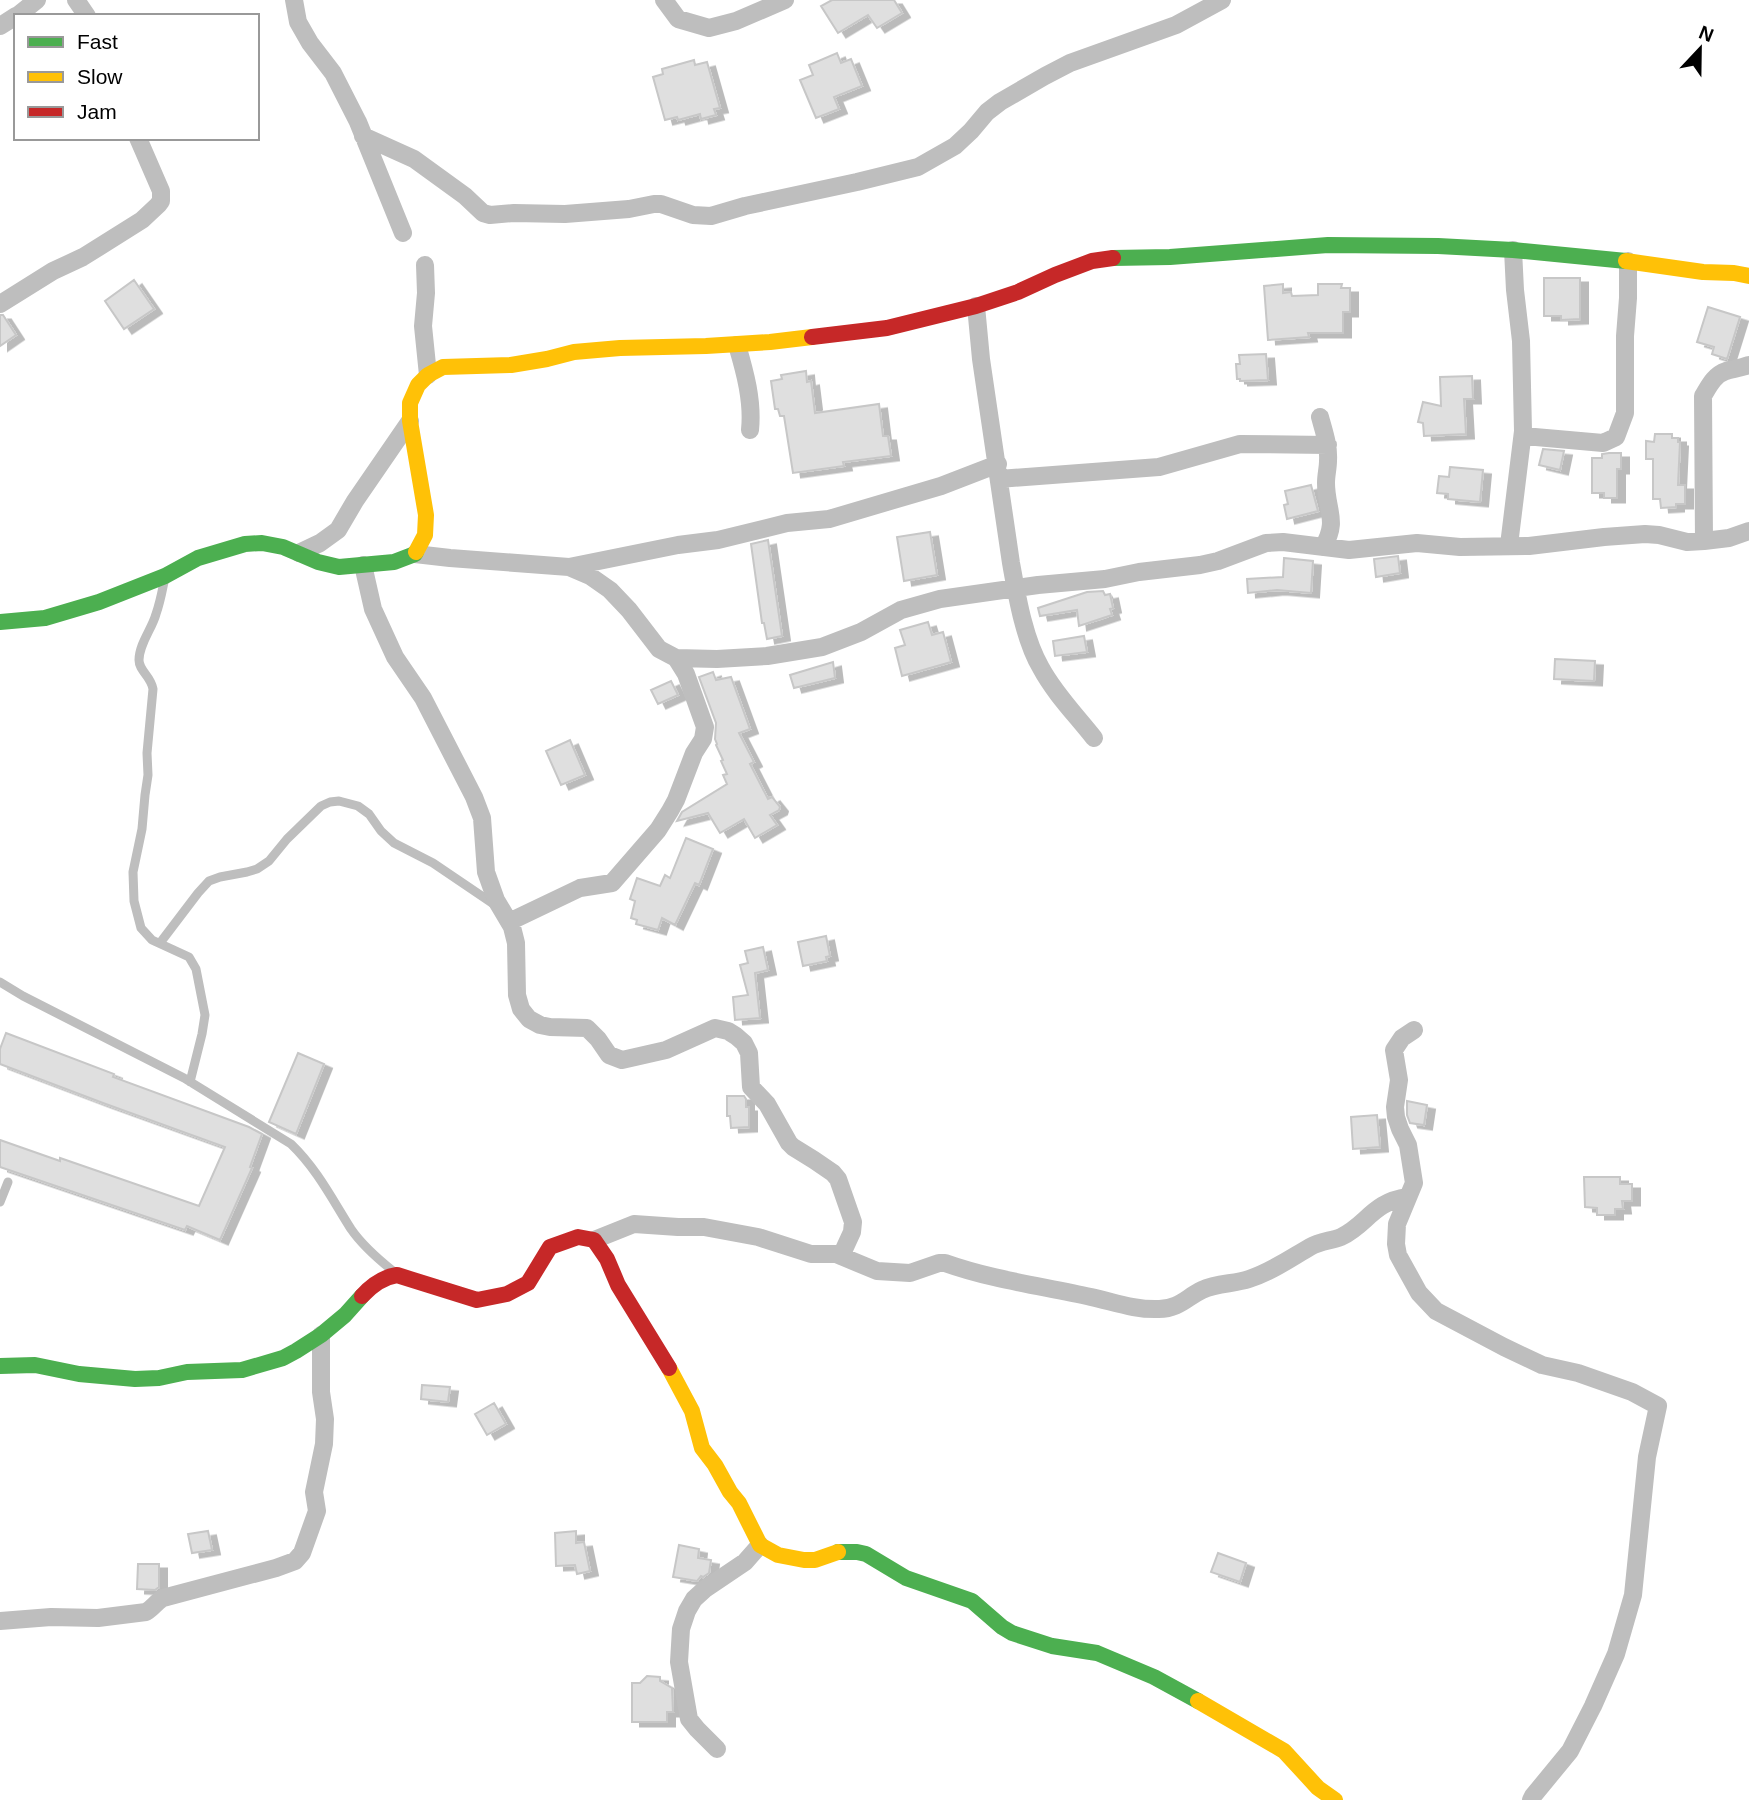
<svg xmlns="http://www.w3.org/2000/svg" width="1749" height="1800" font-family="Arial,sans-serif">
  <defs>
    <filter id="shadow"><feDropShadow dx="8" dy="4.5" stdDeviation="0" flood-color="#0004"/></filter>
  </defs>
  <rect width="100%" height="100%" fill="#fff"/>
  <path fill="#dfdfdf" stroke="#c7c7c7" stroke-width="2" filter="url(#shadow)" d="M 832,0 L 894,0 L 902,13 L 877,28 L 868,15 L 838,33 L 821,6 Z
    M 837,53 L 841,63 L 851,59 L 862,86 L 834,97 L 839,109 L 816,118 L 800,80 L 813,75 L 809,65 Z
    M 694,60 L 695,65 L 707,62 L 720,108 L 714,109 L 716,115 L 701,119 L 700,114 L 678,120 L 677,117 L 665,120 L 653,77 L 663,74 L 662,69 Z
    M 1544,278 L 1580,278 L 1580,319 L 1561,320 L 1561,316 L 1544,316 Z
    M 134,280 L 154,309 L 124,329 L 105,301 Z
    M 1283,284 L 1283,293 L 1291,292 L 1292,296 L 1318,295 L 1318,284 L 1342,284 L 1341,288 L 1350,288 L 1350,312 L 1343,312 L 1343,333 L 1308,333 L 1309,337 L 1268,340 L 1264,286 Z
    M 1708,307 L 1740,317 L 1727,359 L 1712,354 L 1714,347 L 1697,342 Z
    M 0,315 L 3,315 L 16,335 L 0,346 Z
    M 1266,354 L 1268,380 L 1240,381 L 1240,379 L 1237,379 L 1236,364 L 1240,364 L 1239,355 Z
    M 806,371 L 807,382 L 811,381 L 815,413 L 879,404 L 883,436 L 888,436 L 891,456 L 843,462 L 844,466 L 793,473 L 784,416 L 780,416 L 778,409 L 775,409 L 771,381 L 782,379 L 781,375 Z
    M 1472,376 L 1473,399 L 1464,399 L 1466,434 L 1424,436 L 1423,423 L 1418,422 L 1423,402 L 1441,406 L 1440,377 Z
    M 1655,434 L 1672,434 L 1672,438 L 1678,438 L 1678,442 L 1680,442 L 1678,485 L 1685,485 L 1685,504 L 1676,504 L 1676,507 L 1661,508 L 1660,499 L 1653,499 L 1653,459 L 1646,459 L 1646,441 L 1654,442 Z
    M 1543,449 L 1564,451 L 1560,470 L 1539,465 Z
    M 1609,453 L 1621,453 L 1621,469 L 1617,469 L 1617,498 L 1604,498 L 1604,493 L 1592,493 L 1592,458 L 1602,458 L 1602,454 Z
    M 1450,467 L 1483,470 L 1480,502 L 1448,499 L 1448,494 L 1437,493 L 1439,476 L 1449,477 Z
    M 1311,485 L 1318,511 L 1287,519 L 1284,505 L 1288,504 L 1285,491 Z
    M 930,532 L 937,575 L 904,581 L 897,537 Z
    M 768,540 L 782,636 L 767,639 L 764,623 L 762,623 L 751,544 Z
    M 1398,556 L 1400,573 L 1376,577 L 1374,559 Z
    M 1284,558 L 1313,561 L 1311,593 L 1277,590 L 1248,593 L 1247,579 L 1283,577 Z
    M 1103,591 L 1105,595 L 1110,594 L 1113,608 L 1110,609 L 1112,615 L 1079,626 L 1077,610 L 1040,616 L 1038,608 L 1087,592 Z
    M 928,622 L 932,635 L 943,632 L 951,662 L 902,676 L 895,648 L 905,645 L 900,630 Z
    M 1084,636 L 1087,652 L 1055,656 L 1053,641 Z
    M 1555,659 L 1595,661 L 1594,681 L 1554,679 Z
    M 833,662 L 835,678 L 794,688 L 790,675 Z
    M 713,672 L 716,680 L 731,677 L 750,729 L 739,733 L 754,762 L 750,764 L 768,799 L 772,797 L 780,807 L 779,810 L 770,815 L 777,825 L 755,838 L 744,819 L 720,833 L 708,813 L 677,821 L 682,812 L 727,784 L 723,775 L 727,774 L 721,761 L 723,760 L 716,745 L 717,744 L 715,739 L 716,723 L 699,677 Z
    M 671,681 L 678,695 L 658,704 L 651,690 Z
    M 570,740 L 585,775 L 561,785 L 546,751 Z
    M 686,838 L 713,849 L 699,885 L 695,883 L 675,925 L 662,918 L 658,930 L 636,924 L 637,920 L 631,918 L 635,901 L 630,899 L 637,878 L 660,886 L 665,875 L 670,878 Z
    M 826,936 L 830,956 L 826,957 L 827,961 L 803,966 L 798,942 Z
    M 763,947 L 768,970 L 755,973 L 760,1018 L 735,1020 L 733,997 L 748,995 L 740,965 L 748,963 L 745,951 Z
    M 6,1033 L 114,1074 L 113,1077 L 249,1127 L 262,1134 L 250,1167 L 252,1168 L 220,1240 L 187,1226 L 185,1230 L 0,1167 L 0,1140 L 60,1161 L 60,1158 L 199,1206 L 225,1147 L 103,1103 L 0,1064 L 0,1049 Z
    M 298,1053 L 324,1064 L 296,1134 L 269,1122 Z
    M 727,1096 L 744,1096 L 746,1099 L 746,1107 L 749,1107 L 749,1127 L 731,1128 L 730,1116 L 727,1116 Z
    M 1407,1101 L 1427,1105 L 1424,1125 L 1410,1123 L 1407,1115 Z
    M 1377,1115 L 1380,1147 L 1353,1149 L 1351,1117 Z
    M 1584,1177 L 1620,1177 L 1620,1184 L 1632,1184 L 1632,1201 L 1622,1201 L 1623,1209 L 1615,1209 L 1615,1215 L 1597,1215 L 1597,1208 L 1585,1207 Z
    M 422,1385 L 450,1387 L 448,1402 L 421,1399 Z
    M 494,1403 L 506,1424 L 487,1435 L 475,1414 Z
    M 208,1531 L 212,1550 L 192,1553 L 188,1534 Z
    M 576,1531 L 576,1543 L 584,1542 L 590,1571 L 577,1574 L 575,1565 L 556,1566 L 555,1533 Z
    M 679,1545 L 699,1549 L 698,1558 L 711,1560 L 709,1573 L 703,1577 L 701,1576 L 697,1581 L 673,1577 Z
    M 1218,1553 L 1246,1563 L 1240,1582 L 1211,1572 Z
    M 138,1564 L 159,1564 L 159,1587 L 155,1590 L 137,1589 Z
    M 647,1676 L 660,1677 L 660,1681 L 672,1688 L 673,1712 L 667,1712 L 667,1722 L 632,1722 L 632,1683 L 640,1683 Z"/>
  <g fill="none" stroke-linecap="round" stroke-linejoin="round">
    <path stroke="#bebebe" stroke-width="9" d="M 164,582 C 162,592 160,603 156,614 C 152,629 139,644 139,660 C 139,671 151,676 153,689 L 147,753 L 148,775 L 145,795 L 142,829 L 133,872 L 134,901 L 141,928 L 152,940 L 189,957 L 196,969 L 205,1015 L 202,1034 L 190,1082
      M 160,943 L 198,893 L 209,881 L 220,877 L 247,872 L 257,869 L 269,861 L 287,839 L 321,806 L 330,802 L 339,801 L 358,806 L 369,814 L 381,831 L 394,843 L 433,863 L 495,905
      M 0,982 L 23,996 L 184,1078 L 291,1144 C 317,1169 332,1199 351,1229 C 362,1245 378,1259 393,1271
      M 0,1202 L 8,1182"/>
    <path stroke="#bebebe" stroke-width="18" d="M 76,0 L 87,16
      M 294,0 L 298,22 L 310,43 L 333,73 L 358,122 L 403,233
      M 664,0 L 678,19 L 709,28 L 736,21 L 785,0
      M 17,16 L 37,0
      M 0,26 L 16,16
      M 363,136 L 414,159 L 465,196 L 483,213 L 490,215 L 514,213 L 565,214 L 629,209 L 654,204 L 661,204 L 693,215 L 711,216 L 745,206 L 857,182 L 918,167 L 955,146 L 971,131 L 987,112 L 1000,102 L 1045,76 L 1070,63 L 1176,25 L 1222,0
      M 425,265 L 426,293 L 423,326 L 428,375
      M 0,304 L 53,271 L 83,257 L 142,220 L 158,205 L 161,201 L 161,191 L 138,138
      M 976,306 L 981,359 L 1011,563 C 1017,596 1024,639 1041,668 C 1055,694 1076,715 1094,738
      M 737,345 C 745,372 753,401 750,430
      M 1320,417 C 1324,432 1329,445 1328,461 C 1328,468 1326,475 1326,483 C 1326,510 1339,521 1323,547
      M 1523,436 L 1603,443 L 1616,437 L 1625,413 L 1625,336 L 1628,298 L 1628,261
      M 999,479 L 1159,467 L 1240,444 L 1328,445
      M 1704,541 L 1703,396 C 1709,386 1714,375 1726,371 C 1733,369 1741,368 1749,365
      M 1509,545 L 1523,431 L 1521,341 L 1515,290 L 1513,250
      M 299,553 L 320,543 L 338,530 L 355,501 L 410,421
      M 415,554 L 450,558 L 569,567 L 590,576 L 610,590 L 629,610 L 659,649 L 676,658 L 717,659 L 767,656 L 822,647 L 861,632 L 901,610 L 940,599 L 1038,585 L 1105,579 L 1139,572 L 1200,565 L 1218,561 L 1266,543 L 1283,542 L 1349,550 L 1417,543 L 1460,547 L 1529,546 L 1604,537 L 1645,534 L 1659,535 L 1687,542 L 1704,541 L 1729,538 L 1749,531
      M 363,565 L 373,609 L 395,657 L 423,698 L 474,797 L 482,818 L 486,872 L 496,900 L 512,927 L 516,943 L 517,995 L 521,1009 L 529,1019 L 540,1025 L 550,1027 L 587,1028 L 598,1039 L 609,1055 L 622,1060 L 666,1050 L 715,1028 L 728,1031 L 736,1036 L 744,1043 L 749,1053 L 751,1087 L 767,1104 L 789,1143 L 793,1147 L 814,1160 L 833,1173 L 838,1179 L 853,1222 L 852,1232 L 841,1256
      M 569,567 L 678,545 L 718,540 L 787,523 L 829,519 L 941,486 L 998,464
      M 509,922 L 580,888 L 612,883 L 658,830 L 670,811 L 676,800 L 694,753 L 703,739 L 705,727 L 686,674 L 676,658
      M 1414,1030 L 1402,1038 L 1394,1050 L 1399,1080 L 1395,1107 L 1396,1117 L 1400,1129 L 1408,1145 L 1414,1183 L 1397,1224 L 1396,1244 L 1398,1255 L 1419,1293 L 1436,1311 L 1504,1347 L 1542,1365 L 1578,1373 L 1632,1392 L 1658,1406 L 1647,1457 L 1633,1595 L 1616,1654 L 1593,1706 L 1570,1751 L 1533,1796 L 1531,1800
      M 594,1240 L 634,1224 L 678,1227 L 704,1227 L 758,1237 L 811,1254 L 836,1254 L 877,1271 L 910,1273 L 939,1263 L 945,1263 C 993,1280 1042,1286 1091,1297 C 1114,1302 1135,1310 1159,1309 C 1179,1309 1187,1297 1202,1290 C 1217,1283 1234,1284 1249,1279 C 1271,1272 1291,1258 1310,1247 C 1320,1241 1331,1241 1341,1237 C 1368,1224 1372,1202 1408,1197
      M 0,1621 L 51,1617 L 98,1618 L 146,1612 C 153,1608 156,1602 163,1598 L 276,1568 L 295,1561 L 302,1553 L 317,1511 L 314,1492 L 324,1444 L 325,1419 L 321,1392 L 321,1335
      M 717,1749 L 697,1729 L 689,1719 L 679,1662 L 681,1629 L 687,1611 L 694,1599 L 705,1589 L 745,1562 L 760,1545"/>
    <path stroke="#4caf50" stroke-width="16" d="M 1113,258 L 1170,257 L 1328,245 L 1438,246 L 1513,250 L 1626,261
      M 0,622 L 45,618 L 99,602 L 165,576 L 198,558 L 245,544 L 262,543 L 283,547 L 318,562 L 339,567 L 394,562 L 415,554 L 416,552
      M 0,1366 L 35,1365 L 79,1374 L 135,1379 L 159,1378 L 187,1372 L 242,1370 L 283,1358 L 296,1351 L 321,1335 L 345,1315 L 362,1296
      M 838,1552 L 857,1552 L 866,1554 L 906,1578 L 972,1601 L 1002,1627 L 1012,1633 L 1052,1646 L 1097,1653 L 1154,1677 L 1198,1701"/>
    <path stroke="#ffc107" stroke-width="16" d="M 1626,261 L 1703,272 L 1734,273 L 1749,276
      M 416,552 L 425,535 L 426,515 L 410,421 L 410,403 L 418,385 L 428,375 L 443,367 L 511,365 L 547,359 L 574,352 L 620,348 L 706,346 L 770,342 L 812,337
      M 669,1368 L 692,1411 L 702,1448 L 715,1465 L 730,1492 L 739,1503 L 760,1545 L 778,1555 L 804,1560 L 815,1560 L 838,1552
      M 1198,1701 L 1284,1751 L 1318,1788 L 1335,1800"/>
    <path stroke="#c62828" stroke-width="16" d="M 812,337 L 887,328 L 976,306 L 1018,292 L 1055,275 L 1092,261 L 1113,258
      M 362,1296 C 371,1286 384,1277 397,1275 L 477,1300 L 507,1294 L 528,1283 L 550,1247 L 578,1237 L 594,1240 L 607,1259 L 618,1285 L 669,1368"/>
  </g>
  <rect x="14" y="14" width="245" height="126" fill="#ffffff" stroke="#999999" stroke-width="2"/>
  <rect x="28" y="37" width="35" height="10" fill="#4caf50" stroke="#999999" stroke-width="2"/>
  <text x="77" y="49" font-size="21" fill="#000000">Fast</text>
  <rect x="28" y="72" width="35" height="10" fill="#ffc107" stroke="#999999" stroke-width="2"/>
  <text x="77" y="84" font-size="21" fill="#000000">Slow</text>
  <rect x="28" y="107" width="35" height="10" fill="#c62828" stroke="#999999" stroke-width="2"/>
  <text x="77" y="119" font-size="21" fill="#000000">Jam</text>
  <g transform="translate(1700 49) rotate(22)" stroke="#ffffff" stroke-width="5" paint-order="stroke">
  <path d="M0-5L12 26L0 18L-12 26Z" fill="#000000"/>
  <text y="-10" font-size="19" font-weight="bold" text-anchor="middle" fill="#000000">N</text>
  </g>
</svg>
